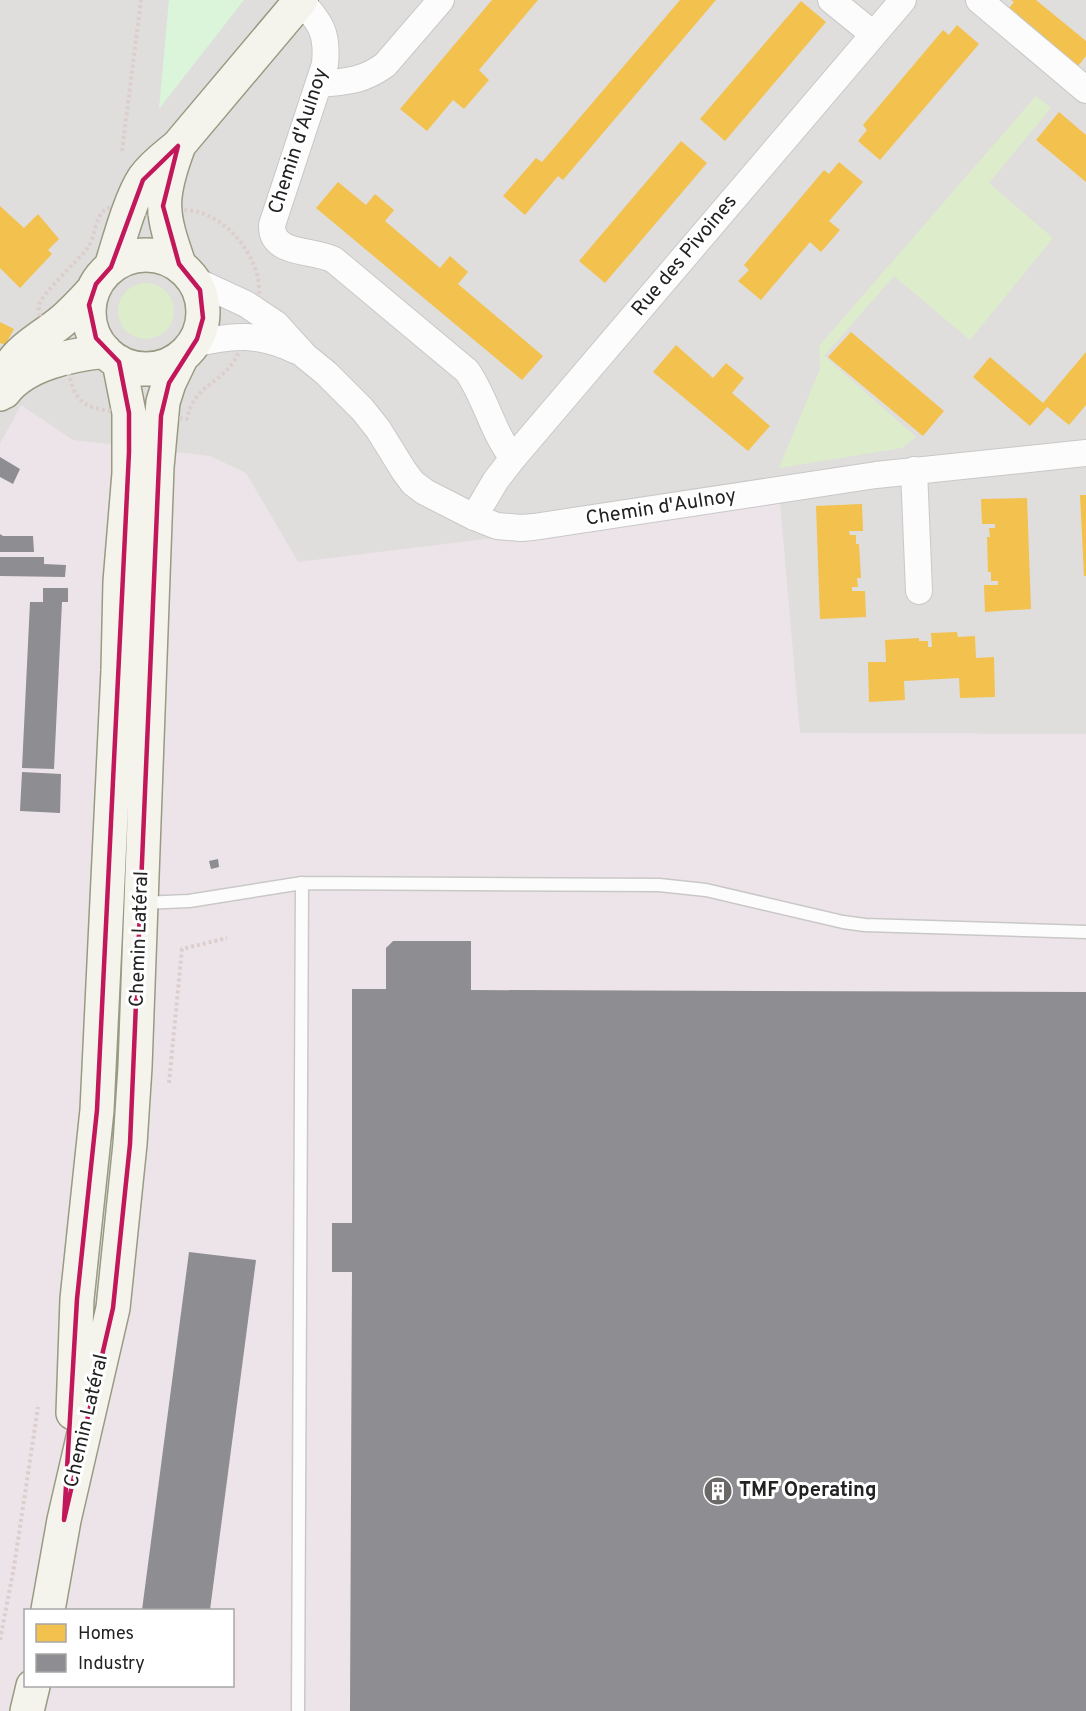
<svg xmlns="http://www.w3.org/2000/svg" width="1086" height="1711" font-family="Overpass,sans-serif">
  <rect width="100%" height="100%" fill="#f0eeeb"/>
  <path fill="#dfdedc" fill-rule="evenodd" d="M 0,0 L 1086,0 L 1086,1711 L 0,1711 ZM 26,1610 L 232,1610 L 232,1686 L 26,1686 Z"/>
  <path fill="#ede4e9" fill-rule="evenodd" d="M 21,405 L 73,440 L 210,456 L 246,473 L 298,562 L 780,503 L 800,733 L 1086,734 L 1086,1711 L 0,1711 L 0,444 ZM 26,1610 L 232,1610 L 232,1686 L 26,1686 Z"/>
  <path fill="#ddeccb" d="M 1036,96 L 1051,108 L 989,183 L 1053,238 L 970,340 L 894,276 L 824,356 L 916,437 L 902,448 L 779,468 L 820,369 L 819,346 Z
    M118 311a28 28 0 1 1 56 0a28 28 0 1 1-56 0Z"/>
  <path fill="#daf5da" d="M 169,0 L 244,0 L 159,109 Z"/>
  <path fill="#f2c14e" d="M 492,0 L 538,0 L 479,70 L 489,80 L 464,109 L 453,100 L 427,131 L 400,109 Z
    M 680,0 L 716,0 L 563,180 L 558,176 L 525,215 L 503,196 L 536,158 L 542,162 Z
    M 1011,0 L 1036,0 L 1086,41 L 1086,56 L 1075,70 L 1006,12 L 1014,2 Z
    M 801,1 L 826,22 L 725,141 L 700,119 Z
    M 957,25 L 979,44 L 880,160 L 858,141 L 867,130 L 863,125 L 943,30 L 949,35 Z
    M 1059,112 L 1086,135 L 1086,182 L 1036,140 Z
    M 681,141 L 707,163 L 605,283 L 579,261 Z
    M 839,162 L 863,182 L 829,221 L 840,230 L 821,252 L 810,242 L 761,300 L 738,281 L 749,270 L 744,265 L 824,170 L 829,174 Z
    M 338,182 L 366,205 L 375,194 L 394,210 L 385,221 L 440,268 L 450,256 L 468,272 L 458,284 L 543,356 L 522,380 L 316,208 Z
    M 0,206 L 24,228 L 38,214 L 59,239 L 48,250 L 52,254 L 20,288 L 0,268 Z
    M 0,322 L 14,329 L 5,345 L 0,343 Z
    M 851,332 L 944,411 L 923,436 L 828,357 Z
    M 676,345 L 713,378 L 726,363 L 744,378 L 732,393 L 770,426 L 748,451 L 653,372 Z
    M 1086,352 L 1086,405 L 1069,425 L 1047,407 L 1030,426 L 973,377 L 990,357 L 1043,403 Z
    M 1080,495 L 1086,495 L 1086,576 L 1084,576 Z
    M 1027,498 L 1031,609 L 985,612 L 984,585 L 998,585 L 998,581 L 991,581 L 991,572 L 988,572 L 987,537 L 990,537 L 989,528 L 995,528 L 995,524 L 982,524 L 981,499 Z
    M 862,504 L 863,531 L 849,531 L 850,535 L 856,535 L 856,544 L 859,544 L 861,578 L 857,578 L 858,587 L 852,587 L 852,591 L 865,591 L 866,617 L 820,619 L 816,506 Z
    M 957,632 L 958,637 L 975,636 L 976,658 L 994,657 L 995,697 L 960,698 L 959,678 L 904,681 L 905,700 L 869,702 L 868,662 L 886,662 L 885,640 L 919,638 L 919,641 L 928,641 L 928,647 L 932,647 L 931,633 Z"/>
  <path fill="#8d8d92" d="M 0,457 L 20,469 L 13,484 L 0,477 Z
    M 0,534 L 3,536 L 33,536 L 34,552 L 0,552 Z
    M 0,557 L 44,557 L 44,564 L 66,565 L 65,577 L 0,576 Z
    M 43,588 L 68,588 L 68,602 L 62,602 L 54,769 L 22,768 L 30,602 L 43,602 Z
    M 22,772 L 61,774 L 60,813 L 20,811 Z
    M 218,859 L 219,867 L 211,869 L 209,861 Z
    M 393,941 L 471,941 L 471,990 L 1086,992 L 1086,1711 L 350,1711 L 352,1272 L 332,1272 L 332,1223 L 352,1223 L 352,989 L 386,989 L 386,948 Z
    M 189,1252 L 256,1260 L 210,1610 L 142,1610 Z"/>
  <g fill="none" stroke-linecap="round" stroke-linejoin="round">
    <g stroke="#c9c8c7" stroke-width="15">
      <path id="lane" d="M 141,903 L 189,901 L 302,883
        M 298,1711 L 302,883 L 659,885 L 706,890 L 843,922 L 865,925 L 1086,932"/>
    </g>
    <g stroke="#c9c8c7" stroke-width="28">
      <path id="street" d="M 831,0 L 873,34
        M 979,0 L 1086,90
        M 301,1 C 321,23 328,33 325,64 L 272,225 C 271,256 314,249 334,260 L 467,371 C 486,398 492,432 513,458
        M 319,84 C 347,81 361,82 385,65 L 441,0
        M 194,280 L 246,304 L 276,324 L 305,356 L 326,373 L 362,409 L 378,429 L 404,471 L 413,483 L 425,492 L 474,517 L 497,526 L 521,528 L 534,527 L 876,475 L 1086,453
        M 194,344 C 233,334 259,333 297,351
        M 914,470 L 919,591
        M 474,517 L 496,480 L 513,458 L 903,0"/>
    </g>
    <g stroke="#999a82" stroke-width="36">
      <path id="secondary" d="M 178,148 C 159,199 161,213 179,264
        M89 312a57 57 0 1 1 114 0a57 57 0 1 1-114 0Z
        M 111,267 C 119,242 130,199 144,178 C 153,165 166,156 178,146 L 301,0
        M 4,392 C 26,363 72,355 105,351
        M 0,394 C 9,351 30,347 61,322 C 73,312 84,300 94,289
        M 73,1413 L 77,1299 L 97,1110 L 118,670 L 120,582 L 129,473 L 129,413 L 119,362
        M 48,1610 L 64,1520 L 113,1308 L 130,1144 L 135,1067 L 157,467 L 163,402 L 169,383 L 182,356
        M 27,1711 L 33,1686"/>
    </g>
    <path stroke="#dccecd" stroke-width="4" stroke-dasharray="3 3" stroke-linecap="butt" d="M 122,151 L 141,0
      M 107,208 C 121,207 134,214 148,214 C 164,214 179,208 194,211 C 231,218 266,265 258,301 C 249,320 245,341 236,358 C 221,384 193,386 187,419 L 104,410 C 95,408 85,406 79,398 C 71,389 70,375 65,364 C 58,349 36,321 39,305 C 41,295 78,260 87,249 C 96,237 94,216 107,208 Z
      M 169,1083 L 182,949 L 227,938
      M 0,1640 L 14,1567 L 38,1407"/>
    <use href="#lane" stroke="#fdfcfc" stroke-width="12"/>
    <use href="#street" stroke="#fdfcfc" stroke-width="26"/>
    <use href="#secondary" stroke="#f4f4ed" stroke-width="33"/>
  </g>
  <path fill="none" stroke="#c2185b" stroke-width="4.5" stroke-linejoin="round" d="M 178,146 L 163,206 L 179,264 L 200,290 L 203,318 L 197,339 L 169,383 L 161,416 L 130,1144 L 113,1308 L 64,1520 L 77,1299 L 97,1110 L 129,452 L 129,413 L 119,362 L 96,338 L 89,305 L 96,284 L 111,267 L 143,180 Z"/>
  <defs>
    <g id="building-disc" transform="scale(1.5)"><circle r="9.5" fill="#6a6968" stroke="#fff"/><path d="M-4-6H4V6H1V3H-1V6H-4ZM-2.5-4.3h1.7v1.8h-1.7ZM.8-4.3h1.7v1.8H.8ZM-2.5-1h1.7V.8h-1.7ZM.8-1h1.7V.8H.8Z" fill="#fff"/></g>
  </defs>
  <g fill-rule="evenodd">
    <use href="#building-disc" x="718" y="1491"/>
  </g>
  <g text-anchor="middle" dominant-baseline="central" stroke-width="6" stroke-linejoin="round" paint-order="stroke">
    <g font-size="20" fill="#222" stroke="#fff">
      <text transform="translate(299 141) rotate(-72)">Chemin d'Aulnoy</text>
      <text transform="translate(685 256) rotate(-50)">Rue des Pivoines</text>
      <text transform="translate(661 508) rotate(-9)">Chemin d'Aulnoy</text>
      <text transform="translate(140 939) rotate(-88)">Chemin Latéral</text>
      <text transform="translate(87 1421) rotate(-77)">Chemin Latéral</text>
    </g>
    <g font-size="20" font-weight="bold" fill="#222" stroke="#fff" text-anchor="start">
      <text x="739" y="1491">TMF Operating</text>
    </g>
  </g>
  <rect x="24" y="1609" width="210" height="78" fill="#ffffff" stroke="#a7a7a7" stroke-width="1.5"/>
  <rect x="36" y="1624" width="30" height="18" fill="#f2c14e" stroke="#a7a7a7" stroke-width="1.5"/>
  <text x="78" y="1639" font-size="18" fill="#222222">Homes</text>
  <rect x="36" y="1654" width="30" height="18" fill="#8d8d92" stroke="#a7a7a7" stroke-width="1.5"/>
  <text x="78" y="1669" font-size="18" fill="#222222">Industry</text>
</svg>
